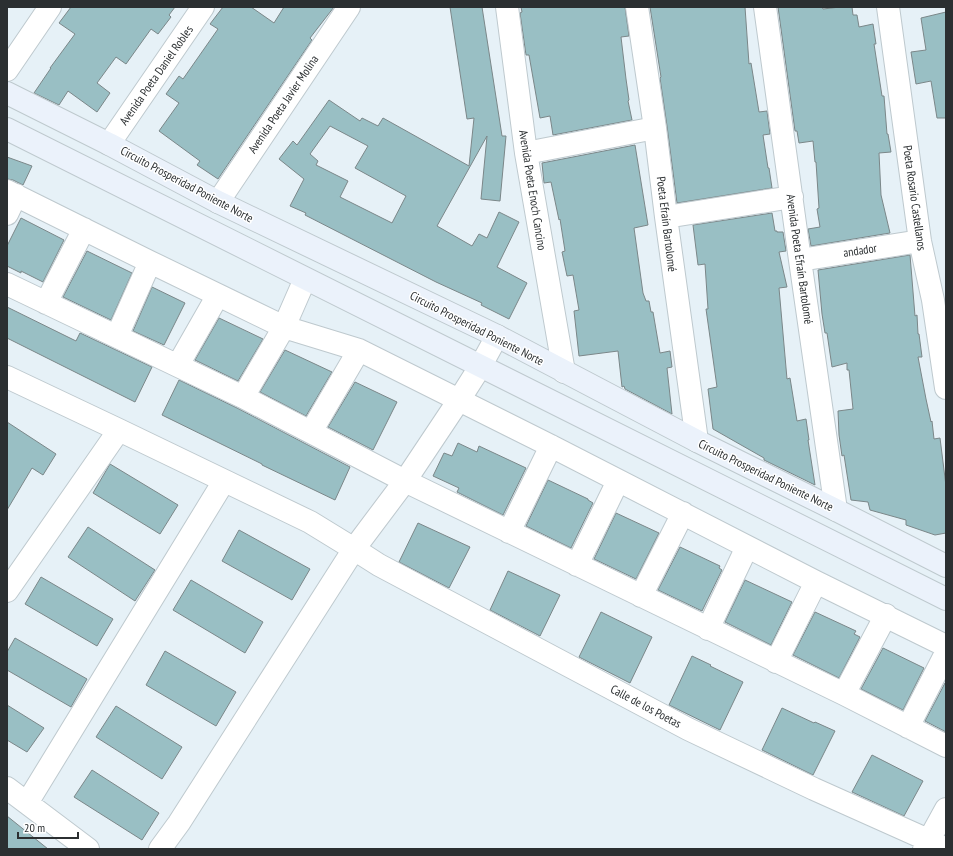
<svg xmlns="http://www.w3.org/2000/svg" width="953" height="856" font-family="'PT Sans Narrow',sans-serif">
  <rect width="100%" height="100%" fill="#e6f1f7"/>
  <path fill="#99bfc4" stroke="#7b8789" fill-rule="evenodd" d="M 71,7 L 175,7 L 169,15 L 171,17 L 158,34 L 151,29 L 126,64 L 116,57 L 97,83 L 110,93 L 97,112 L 68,91 L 59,105 L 34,93 L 51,68 L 50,68 L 75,34 L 59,23 Z
    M 223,7 L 251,7 L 274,23 L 284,7 L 334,7 L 310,38 L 312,40 L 218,179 L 197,165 L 200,161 L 159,131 L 179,103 L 166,94 L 179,76 L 183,79 L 218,29 L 210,24 Z
    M 450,7 L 482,7 L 502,136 L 506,136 L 500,201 L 481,199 L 487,136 L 437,226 L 472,246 L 479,234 L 487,238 L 499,212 L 519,222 L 497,267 L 527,283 L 509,319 L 481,305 L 482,303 L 436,282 L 305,215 L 306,213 L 290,206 L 304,179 L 279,159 L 293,141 L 297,145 L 329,100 L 360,121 L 362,118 L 378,126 L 383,118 L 469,166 L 474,118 L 467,119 ZM 330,126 L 368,146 L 355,168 L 406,196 L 392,223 L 340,197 L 348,181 L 316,165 L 318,161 L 310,154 Z
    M 521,7 L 625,7 L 629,36 L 621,37 L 626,79 L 629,100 L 628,101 L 632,120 L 553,135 L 550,116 L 540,118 L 529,55 L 526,55 L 520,13 L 522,12 Z
    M 650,7 L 745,7 L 749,64 L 751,63 L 759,112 L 767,111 L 770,134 L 763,135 L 768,168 L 769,168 L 772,188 L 677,203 L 667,126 L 660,78 L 661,77 Z
    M 778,7 L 822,7 L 823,9 L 840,7 L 852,7 L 853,15 L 857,15 L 859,27 L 873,24 L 876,44 L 874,44 L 882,96 L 884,96 L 887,134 L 888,134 L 891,152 L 879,153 L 881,195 L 890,233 L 811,246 L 808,229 L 820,227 L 817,209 L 819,208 L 816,162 L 815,162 L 813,141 L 799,143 L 797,131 L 795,131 Z
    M 946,12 L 946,118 L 937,118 L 931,81 L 916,84 L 911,52 L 926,50 L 921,18 Z
    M 635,145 L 648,225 L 634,228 L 643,293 L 646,301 L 649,301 L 651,312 L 653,312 L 660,353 L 670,351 L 672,367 L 667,368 L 672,414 L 625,389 L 624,386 L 622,387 L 618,351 L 579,356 L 574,311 L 579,310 L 573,275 L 567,276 L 562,252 L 565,251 L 560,219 L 559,220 L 551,182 L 544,183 L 542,163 Z
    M 7,157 L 32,166 L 23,185 L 13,180 L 7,179 Z
    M 772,213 L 775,231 L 777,231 L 777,232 L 783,232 L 786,251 L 779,252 L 787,287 L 779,288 L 787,379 L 790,378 L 797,421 L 806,419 L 809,440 L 808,440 L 815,485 L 764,460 L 764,458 L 713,429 L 708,389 L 717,387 L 706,309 L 708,309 L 705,264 L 698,265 L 693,225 Z
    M 21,218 L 64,240 L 43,282 L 21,271 L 21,273 L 7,266 L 7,246 Z
    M 87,251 L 132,273 L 111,320 L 63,297 Z
    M 910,255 L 915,316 L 917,315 L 918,334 L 919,334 L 922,357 L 918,357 L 926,399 L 931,422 L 932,421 L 934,439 L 940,438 L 946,486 L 946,533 L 935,535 L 906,525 L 906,520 L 870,510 L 868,502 L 851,500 L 844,455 L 842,456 L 839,435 L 838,411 L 853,409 L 849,370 L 847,370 L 847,363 L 832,367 L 827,333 L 825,333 L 822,314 L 818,270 Z
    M 152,287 L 185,303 L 164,345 L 133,331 Z
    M 7,307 L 76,341 L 80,333 L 152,367 L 135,402 L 7,338 Z
    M 219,318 L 263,339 L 238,381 L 195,360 Z
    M 285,350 L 332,372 L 306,416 L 260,392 Z
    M 179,380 L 237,408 L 350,467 L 335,500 L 262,465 L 262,464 L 162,415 Z
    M 355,382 L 397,402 L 373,450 L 328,427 Z
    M 7,422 L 56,454 L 43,475 L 32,468 L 7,510 Z
    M 458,443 L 477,452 L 479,446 L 526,468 L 503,515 L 457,492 L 459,488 L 433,476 L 444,453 L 452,456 Z
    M 110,464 L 178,505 L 160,534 L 93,493 Z
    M 548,480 L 588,499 L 588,500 L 593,503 L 571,548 L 526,526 Z
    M 616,513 L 659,533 L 636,579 L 594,559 Z
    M 418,523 L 470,547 L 449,588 L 399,562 Z
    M 88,527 L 155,570 L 135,601 L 68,557 Z
    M 239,530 L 310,569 L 292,600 L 222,561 Z
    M 680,547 L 720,566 L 719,568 L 722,570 L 702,611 L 658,590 Z
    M 508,571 L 560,595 L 540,636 L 490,610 Z
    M 41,577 L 113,619 L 97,646 L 25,604 Z
    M 191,580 L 263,622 L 245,653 L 173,610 Z
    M 745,580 L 792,602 L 771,645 L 725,622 Z
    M 601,612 L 652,637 L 630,683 L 579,657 Z
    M 815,612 L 856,631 L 854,634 L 860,637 L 839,678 L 793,655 Z
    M 15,638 L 87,679 L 71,707 L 7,670 L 7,652 Z
    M 883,648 L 924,668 L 903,710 L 861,689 Z
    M 165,651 L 236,692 L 216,726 L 146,685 Z
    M 692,656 L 711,665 L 710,666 L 743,682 L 720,730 L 669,705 Z
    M 945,683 L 946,683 L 946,732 L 925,721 Z
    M 7,705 L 44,728 L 27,752 L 7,740 Z
    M 116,706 L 182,747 L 162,779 L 96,737 Z
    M 782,708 L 814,723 L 815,722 L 835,731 L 813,775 L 762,750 Z
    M 872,755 L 923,781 L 904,816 L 852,792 Z
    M 92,770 L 159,813 L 142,840 L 74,797 Z
    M 7,816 L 48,849 L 7,849 Z"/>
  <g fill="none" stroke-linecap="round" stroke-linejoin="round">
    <g stroke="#bec9ce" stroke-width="24">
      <path id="street" d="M 507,7 L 526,153 L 564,372
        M 637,7 L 655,128 L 666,217 L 697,441
        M 765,7 L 800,260 L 836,510
        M 888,7 L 920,241 L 933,300 L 946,388
        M 7,70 L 50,7
        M 109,144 L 203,7
        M 526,153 L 655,128
        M 7,191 L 150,262 L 284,327 L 359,350 L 551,446 L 816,582 L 946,646
        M 218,202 L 349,7
        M 7,214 L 16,195
        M 666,217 L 792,197
        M 800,260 L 920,241
        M 7,284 L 243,397 L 405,481 L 844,694 L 946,746
        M 46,303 L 84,229
        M 117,336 L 150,262
        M 178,365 L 218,295
        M 7,377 L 119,430 L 310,522 L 354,549 L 379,565 L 688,729 L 814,789 L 928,840 L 946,849
        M 243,397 L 284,327 L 305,279
        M 311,432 L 359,350
        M 509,532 L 551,446
        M 577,565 L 618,481
        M 7,591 L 119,430
        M 641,596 L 683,513
        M 708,629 L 747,547
        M 776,662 L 816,582
        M 844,694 L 886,615
        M 908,727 L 946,653
        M 7,788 L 88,849
        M 27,803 L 224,481
        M 160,849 L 179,823 L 354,549 L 405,481 L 459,400 L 480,367 L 497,336
        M 924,849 L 946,809"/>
    </g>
    <g stroke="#bec9ce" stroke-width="24">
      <path id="secondary" d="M 7,93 L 109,144 L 218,202 L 497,336 L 697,441 L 836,510 L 946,566
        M 7,129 L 946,599"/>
    </g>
    <use href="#street" stroke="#fff" stroke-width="22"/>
    <use href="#secondary" stroke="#ebf2fb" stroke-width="22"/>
  </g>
  <g text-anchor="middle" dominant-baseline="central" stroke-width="3" stroke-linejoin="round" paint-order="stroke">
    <g font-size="12" fill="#2b2f31" stroke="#fff">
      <text transform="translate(156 75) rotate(-55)">Avenida Poeta Daniel Robles</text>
      <text transform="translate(283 104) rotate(-56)">Avenida Poeta Javier Molina</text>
      <text transform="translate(187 184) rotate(28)">Circuito Prosperidad Poniente Norte</text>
      <text transform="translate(533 190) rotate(81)">Avenida Poeta Enoch Cancino</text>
      <text transform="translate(915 198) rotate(82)">Poeta Rosario Castellanos</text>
      <text transform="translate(667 224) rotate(83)">Poeta Efraín Bartolomé</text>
      <text transform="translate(860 250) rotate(-9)">andador</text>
      <text transform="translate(800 259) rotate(82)">Avenida Poeta Efraín Bartolomé</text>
      <text transform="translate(477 328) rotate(27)">Circuito Prosperidad Poniente Norte</text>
      <text transform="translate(766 475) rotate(26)">Circuito Prosperidad Poniente Norte</text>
      <text transform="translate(646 706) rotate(28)">Calle de los Poetas</text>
    </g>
  </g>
  <rect width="953" height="856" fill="none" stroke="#2b2f31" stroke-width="16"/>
  <path d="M18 832v6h60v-6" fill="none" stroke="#2b2f31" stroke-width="2"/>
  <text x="24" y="832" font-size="12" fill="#2b2f31" stroke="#ffffff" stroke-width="3" paint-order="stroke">20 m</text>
</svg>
